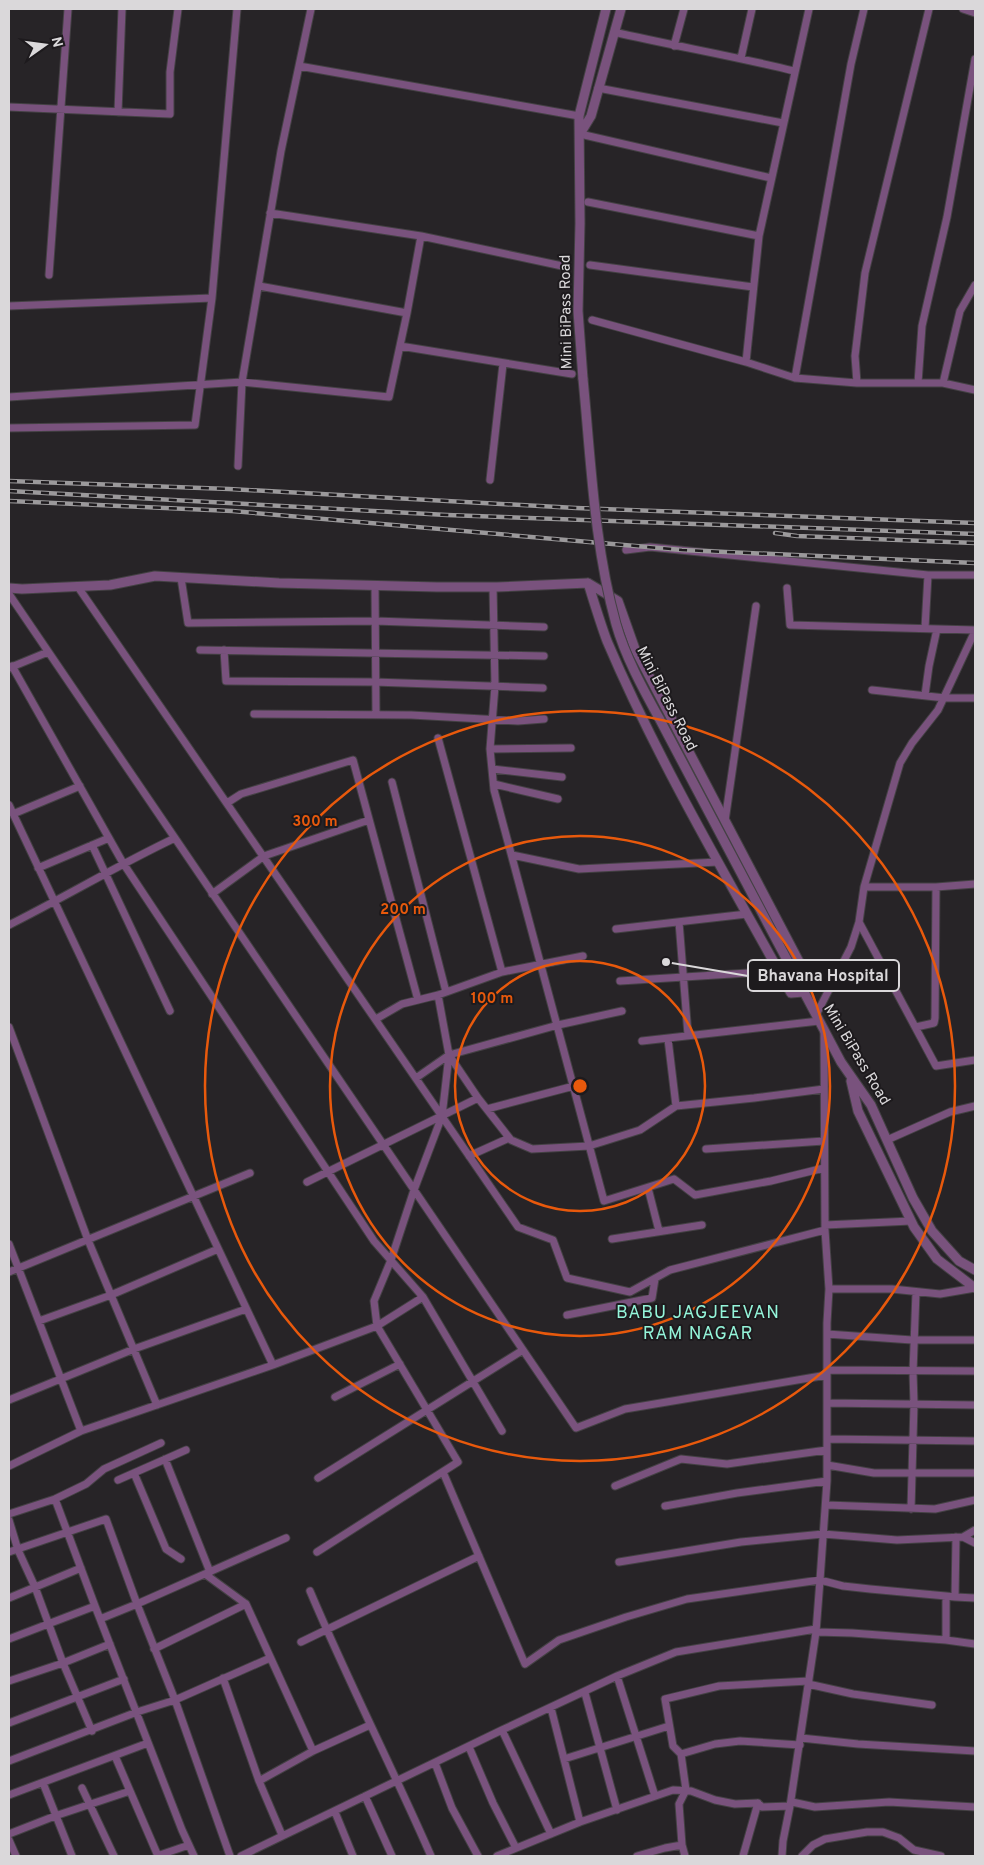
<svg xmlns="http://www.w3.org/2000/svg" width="984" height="1865" font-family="Overpass,sans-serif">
  <rect width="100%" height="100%" fill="#272427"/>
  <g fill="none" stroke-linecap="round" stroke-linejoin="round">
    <g stroke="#444144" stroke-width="9">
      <path id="minor" d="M 963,9 L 975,13
        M 614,32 C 674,46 734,56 794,71
        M 674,46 L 684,9
        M 741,58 L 752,9
        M 299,66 L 579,116
        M 598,88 L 783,123
        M 9,107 L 170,114 L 170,72 L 178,9
        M 118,112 L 122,9
        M 580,134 L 771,178
        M 588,202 L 759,236
        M 270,213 L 421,236 L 567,267
        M 590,265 L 753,287
        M 49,275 L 68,9
        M 259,286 L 407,313
        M 9,306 L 212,298
        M 592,320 L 746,362 L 795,378 L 857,383 L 943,383 L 960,311 L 975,285
        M 400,346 L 572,374
        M 746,362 L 759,236 L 809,9
        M 795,378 L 851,64 L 864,9
        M 857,383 L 855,356 L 865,273 L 929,9
        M 918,383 L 922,326 L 947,217 L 975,59
        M 943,383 L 975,390
        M 9,397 L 242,382 L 389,397 L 407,313 L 421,236
        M 9,428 L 195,425 L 212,298 L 237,9
        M 238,466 L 242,382 L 281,151 L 311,9
        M 490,480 L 503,364
        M 626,550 L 650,547 L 928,575 L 975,575
        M 181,578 L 188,623 L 375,621 L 544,627
        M 375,586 L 376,715
        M 78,587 L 518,1227 L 553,1240 L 567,1278 L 630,1292 L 670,1270 L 825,1230
        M 493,587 L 495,686 L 490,749 L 494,790 L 604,1201 L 674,1179 L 695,1195 L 771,1181 L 824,1168
        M 787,588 L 790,625 L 975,630
        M 9,594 L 576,1428 L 625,1409 L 827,1375
        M 925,628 L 928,575
        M 200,650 L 544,656
        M 224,650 L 226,681 L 374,682 L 543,688
        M 12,666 L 123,863 L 374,1241 L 423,1297 L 502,1431
        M 9,668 L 48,652
        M 872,690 L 945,698 L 975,698
        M 925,695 L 929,666 L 937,629
        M 254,714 L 411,715 L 518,721 L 544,719
        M 438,738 L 502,972
        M 490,749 L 571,748
        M 492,769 L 562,777
        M 392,782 L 446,992
        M 494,784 L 558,799
        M 227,803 L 241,794 L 353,760 L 418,1000
        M 9,805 L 273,1365 L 81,1431 L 9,1466
        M 13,814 L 80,786
        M 725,821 L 756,606
        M 92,845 L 170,1011
        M 512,855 L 579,869 L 718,862
        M 38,868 L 109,838
        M 864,887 L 936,887 L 975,884
        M 212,894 L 264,856 L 369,820
        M 679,922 L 688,1035
        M 859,922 L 936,1066 L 975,1060
        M 9,925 C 65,897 118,865 175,838
        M 616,929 L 747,914
        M 620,981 L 779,971
        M 438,995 L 449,1055 L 478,1098 L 511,1140 L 532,1149 L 589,1146 L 640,1130 L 676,1106 L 754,1098 L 824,1089
        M 816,1015 L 851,947 L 859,922 L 864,887 L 900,763 L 912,743 L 938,710 L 975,631
        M 376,1019 L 402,1004 L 438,995 L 502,972 L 583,956
        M 9,1027 L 88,1240 L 157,1405
        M 916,1027 L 934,1023 L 935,1018 L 936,887
        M 824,1031 L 825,1230 L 829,1289 L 892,1289 L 940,1294 L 975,1288
        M 668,1039 L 676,1106
        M 642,1041 L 819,1021
        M 416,1078 L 449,1055 L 558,1025 L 622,1011
        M 487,1109 L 574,1086
        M 887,1140 L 950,1112 L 975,1106
        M 706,1149 L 824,1141
        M 469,1156 L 509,1138
        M 307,1182 L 478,1098
        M 648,1188 L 659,1231
        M 825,1225 L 911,1221
        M 612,1239 L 702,1225
        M 9,1244 L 81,1431
        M 9,1272 L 250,1173
        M 567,1315 L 652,1298 L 655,1279
        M 39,1321 L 111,1295 L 218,1249
        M 827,1334 L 912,1340 L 975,1340
        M 273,1365 L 377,1326 L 374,1301 L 391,1260 L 414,1190 L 442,1116 L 449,1055
        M 827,1370 L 975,1371
        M 335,1397 L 400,1364
        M 9,1400 L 134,1349 L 246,1309
        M 827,1403 L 975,1405
        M 827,1439 L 975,1441
        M 165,1459 L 210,1572
        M 827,1465 L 874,1473 L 975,1473
        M 443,1472 L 525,1664 L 559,1640 L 626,1617 L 687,1599 L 820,1580 L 843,1586 L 870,1589 L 946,1596 L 946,1640 L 852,1633 L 816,1632
        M 134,1473 L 166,1549 L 181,1559
        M 318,1478 L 523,1350
        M 118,1480 L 186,1450
        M 615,1486 L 681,1459 L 727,1464 L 827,1450
        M 55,1499 L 95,1606 L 182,1830 L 194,1856
        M 826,1505 L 935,1509 L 975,1500
        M 665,1506 L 737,1493 L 827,1481
        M 911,1509 L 914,1404 L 913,1372 L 916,1292
        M 9,1514 L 55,1499 L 86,1484 L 104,1469 L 161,1443
        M 9,1520 L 18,1550 L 35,1587 L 63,1663 L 92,1731
        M 963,1537 L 975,1530
        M 9,1552 L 106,1519 L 137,1604 L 100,1619
        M 317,1552 L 458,1462 L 377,1326 L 423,1297
        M 619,1562 L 741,1542 L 823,1534 L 897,1540 L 963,1537 L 975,1543
        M 205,1574 L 246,1604 L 313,1751
        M 310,1591 C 348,1681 392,1767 431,1856
        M 946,1596 L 955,1597 L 956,1537
        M 955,1597 L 975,1598
        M 9,1598 L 81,1568
        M 9,1639 L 95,1606
        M 946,1640 L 975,1644
        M 301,1642 L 479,1556
        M 154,1649 L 246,1604
        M 617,1676 L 655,1796
        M 223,1678 L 259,1781 L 282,1835
        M 9,1681 L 63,1663 L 110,1644
        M 808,1684 L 853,1694 L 932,1705
        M 585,1693 L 617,1810
        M 551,1708 L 580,1822
        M 9,1723 L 124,1679
        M 502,1730 L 551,1834
        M 801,1738 L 858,1744 L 975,1751
        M 469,1747 L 493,1803 L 516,1848
        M 681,1754 L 715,1744 L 740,1741 L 800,1745
        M 564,1759 L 669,1726
        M 9,1761 L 137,1712 L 175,1700 L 270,1658
        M 435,1763 L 452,1808 L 478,1856
        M 259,1781 L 313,1751 L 370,1725
        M 43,1783 L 72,1856
        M 82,1788 L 114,1856
        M 130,1791 L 158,1856
        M 9,1795 L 148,1743
        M 365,1796 L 392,1856
        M 792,1802 L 815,1807 L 889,1802 L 975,1807
        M 335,1812 L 353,1856
        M 9,1834 L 55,1816 L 130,1791 L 115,1756
        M 9,1840 L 16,1856
        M 157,1856 L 189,1845
        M 230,1856 L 175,1700 L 137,1604 L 286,1538
        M 241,1856 L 502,1730 L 617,1676 L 676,1652 L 816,1629
        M 497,1856 L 580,1822 L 673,1790 L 691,1791 L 715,1800 L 735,1804 L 758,1803 L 762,1807 L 790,1806 L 816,1632 L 820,1580 L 827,1481 L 827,1323 L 829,1289
        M 637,1856 L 665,1848 L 682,1845
        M 685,1856 L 682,1845 L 679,1804 L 686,1790 L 681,1754 L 673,1746 L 665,1699 L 719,1686 L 809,1681
        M 743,1856 L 758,1803
        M 782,1856 L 783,1841 L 790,1806
        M 802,1856 L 813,1845 L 825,1839 L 867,1832 L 883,1832 L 899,1838 L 914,1850 L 941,1856"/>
    </g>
    <g stroke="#444144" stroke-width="11">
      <path id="tertiary" d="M 580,134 L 591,116 L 621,9
        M 583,379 L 578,311 L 580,223 L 579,116 L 606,9
        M 9,588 L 22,589 L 110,585 L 155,576 L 279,583 L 437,587 L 497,587 L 588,583 L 618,601 L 635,649 L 806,975 L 807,983 L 803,992 L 791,993 C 727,877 659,763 607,641 C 600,622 594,602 588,583
        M 659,718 L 841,1062 L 871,1105 L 913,1198 L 932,1231 L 959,1261 L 975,1270
        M 851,1081 L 858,1111 L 914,1227 L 937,1259 L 975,1288"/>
    </g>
    <use href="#minor" stroke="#79527d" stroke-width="7"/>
    <use href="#tertiary" stroke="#79527d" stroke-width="9"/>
    <g stroke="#9b999b" stroke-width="4.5">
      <path id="rail" d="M 9,481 L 229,489 L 576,508 L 975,523
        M 9,491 L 447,515 L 975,534
        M 9,501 L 232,511 L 682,550 L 975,563
        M 775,533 L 797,536 L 975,543"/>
    </g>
    <use href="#rail" stroke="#1d1a1d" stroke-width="2.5" stroke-dasharray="8" stroke-linecap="butt"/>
    <g stroke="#444144" stroke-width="11" stroke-linecap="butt">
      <path id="tertiary-bridge" d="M 583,379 C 591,461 594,545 616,624 C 625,656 643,689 659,718"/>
    </g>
    <use href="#tertiary-bridge" stroke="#79527d" stroke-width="9"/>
  </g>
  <g fill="none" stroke="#e8590c" stroke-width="2.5">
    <circle cx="580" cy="1086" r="125"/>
    <circle cx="580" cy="1086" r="250"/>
    <circle cx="580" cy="1086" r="375"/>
  </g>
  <g text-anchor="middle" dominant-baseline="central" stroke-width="4" stroke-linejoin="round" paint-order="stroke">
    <g font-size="15" fill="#dad8da" stroke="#1d1a1d">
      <text transform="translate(567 312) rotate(-91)">Mini BiPass Road</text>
      <text transform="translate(666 699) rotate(63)">Mini BiPass Road</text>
      <text transform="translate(856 1055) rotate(59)">Mini BiPass Road</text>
    </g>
    <g font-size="18" letter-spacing="1" fill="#94f5da" stroke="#1d1a1d">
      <text x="698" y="1313">BABU JAGJEEVAN<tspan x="698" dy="21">RAM NAGAR</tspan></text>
    </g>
  </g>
  <circle cx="580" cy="1086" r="8" fill="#e8590c" stroke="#1d1a1d" stroke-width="2.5"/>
  <g font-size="15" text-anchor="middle" font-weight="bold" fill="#e8590c" stroke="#1d1a1d" stroke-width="4" stroke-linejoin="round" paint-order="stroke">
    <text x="315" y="826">300 m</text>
    <text x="403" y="914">200 m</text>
    <text x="492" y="1003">100 m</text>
  </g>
  <path fill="none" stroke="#dad8da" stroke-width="2" d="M666 962L748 976"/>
  <circle fill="#dad8da" stroke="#1d1a1d" stroke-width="2" cx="666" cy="962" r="5"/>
  <rect fill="#1d1a1d" stroke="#dad8da" stroke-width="2" x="748" y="960" width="151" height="31" rx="5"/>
  <g font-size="16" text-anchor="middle" font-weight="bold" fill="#dad8da">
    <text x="823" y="981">Bhavana Hospital</text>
  </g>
  <rect width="984" height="1865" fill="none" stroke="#dad8da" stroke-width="20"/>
  <g transform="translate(45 45) rotate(76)" stroke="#1d1a1d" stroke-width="4" paint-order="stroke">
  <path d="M0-4L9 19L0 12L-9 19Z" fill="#dad8da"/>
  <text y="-8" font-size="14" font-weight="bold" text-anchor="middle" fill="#dad8da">N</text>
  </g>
</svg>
